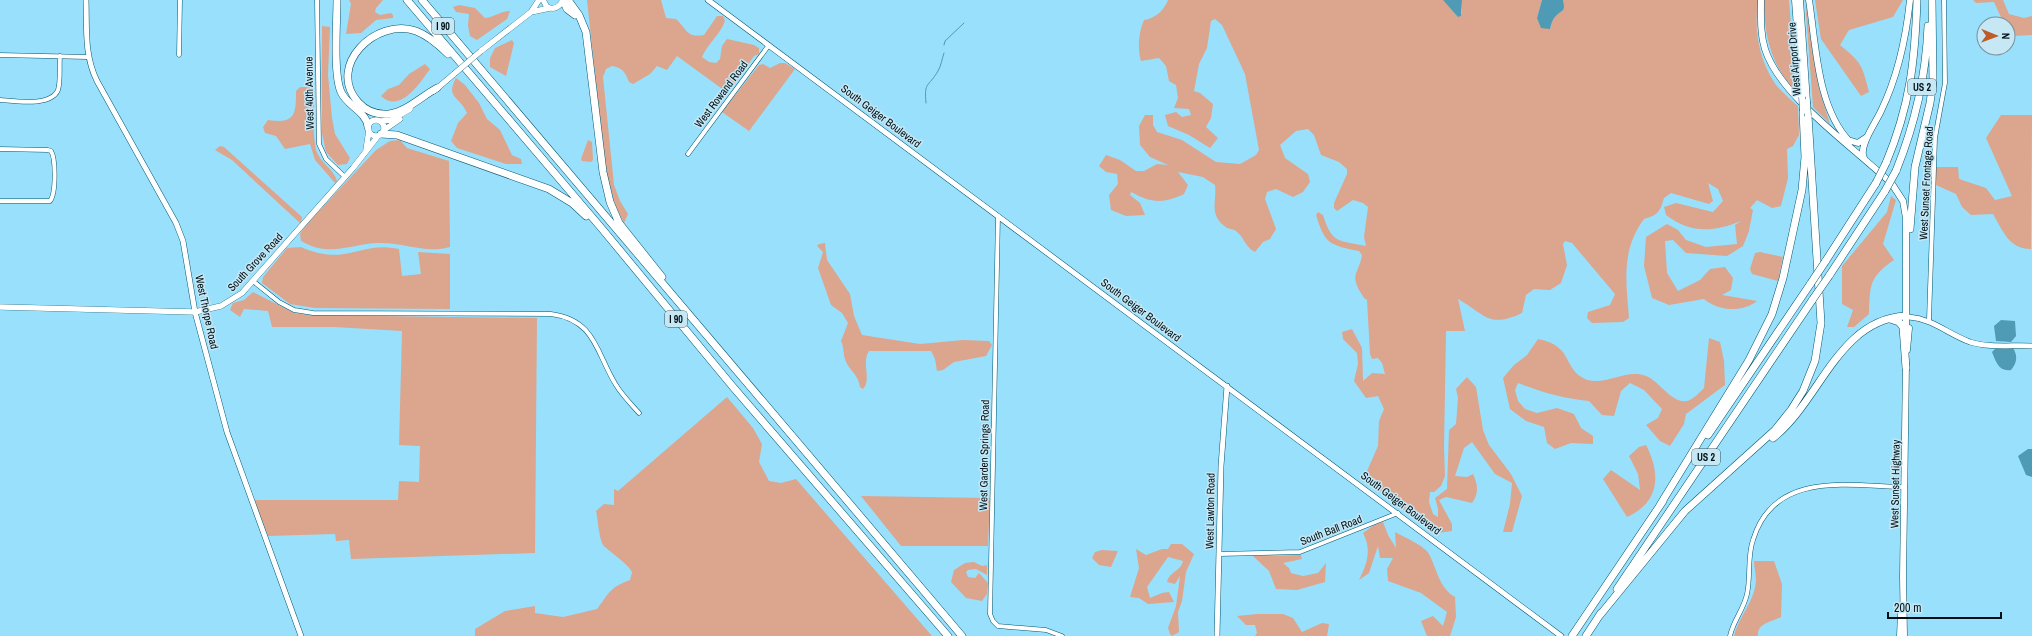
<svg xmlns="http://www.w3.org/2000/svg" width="2032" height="636" font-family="'Archivo Narrow',sans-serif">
  <rect width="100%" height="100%" fill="#99e0fc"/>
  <path fill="#dca58d" d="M 349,0 L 383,0 L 376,8 L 375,12 L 380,15 L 391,13 L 393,15 L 393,18 L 376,20 L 361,33 L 346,34 L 351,4 Z
    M 587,0 L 661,0 L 666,18 L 676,19 C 687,29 686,38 704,35 L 717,16 L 723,16 L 725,21 C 720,35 708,43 702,57 L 709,62 L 716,63 L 720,59 L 722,46 L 727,39 L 754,45 L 759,48 L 759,54 L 754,56 L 729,91 L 725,91 L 677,56 L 667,70 L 657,66 L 650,74 L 633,84 L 629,82 C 625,72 623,68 612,66 L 606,69 L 603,77 L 614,185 L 620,201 L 628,214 L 624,223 L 616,208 L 605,166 Z
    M 1168,0 L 1443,0 L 1459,17 L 1462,13 L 1462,0 L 1542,0 L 1537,18 L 1550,29 C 1551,25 1552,20 1555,17 C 1562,9 1566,13 1563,0 L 1758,0 C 1754,28 1758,57 1774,82 C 1780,91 1790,99 1798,106 L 1799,135 L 1793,146 L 1787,149 L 1788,178 L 1781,206 L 1772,208 L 1757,200 L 1750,208 L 1753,210 L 1749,231 L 1743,246 L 1727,256 L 1686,253 L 1673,240 L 1665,241 L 1667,273 L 1678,291 L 1700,280 L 1710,269 L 1725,267 L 1733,278 L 1731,290 L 1722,295 L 1757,301 C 1742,313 1718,311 1704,299 L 1669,305 L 1652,298 L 1644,266 L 1646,237 L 1667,224 L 1678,230 L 1686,240 L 1706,247 L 1737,244 L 1735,225 L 1741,221 C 1714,232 1691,234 1666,215 L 1664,207 L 1676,203 L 1713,212 L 1723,201 L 1718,189 L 1708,183 L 1713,201 L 1709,204 L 1671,193 L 1664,198 C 1660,212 1658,215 1644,219 C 1621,250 1626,281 1629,318 L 1623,322 L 1592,323 L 1587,318 L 1588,312 L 1610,305 L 1615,294 L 1572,243 L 1565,241 L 1563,244 L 1567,265 L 1561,283 L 1550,290 L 1534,289 L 1526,295 L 1522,313 C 1488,329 1485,314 1458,299 L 1465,331 L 1446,331 L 1444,448 L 1445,476 L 1441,486 L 1434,492 L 1430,492 L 1429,502 L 1433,514 L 1438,517 L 1438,509 L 1435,498 L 1447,489 L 1449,430 L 1456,424 L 1458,398 L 1456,389 L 1467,377 L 1476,387 L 1483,430 L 1489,445 L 1511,474 L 1522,496 L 1512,532 L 1503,532 L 1510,504 L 1512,483 L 1495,474 L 1472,442 L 1464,448 L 1455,476 L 1467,477 L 1473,474 C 1478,485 1479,493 1472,503 L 1446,497 L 1439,500 L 1452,524 L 1452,531 L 1437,533 L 1423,525 L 1364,478 L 1378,446 L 1379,421 L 1384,409 L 1378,396 L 1366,398 L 1354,381 L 1358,364 L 1357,353 L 1343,339 L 1342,332 L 1352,329 L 1362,348 L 1363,381 L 1372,373 L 1385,374 L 1382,363 L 1378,358 L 1372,359 L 1370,354 L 1367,300 L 1364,298 C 1359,290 1352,281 1357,271 C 1359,265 1361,262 1362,255 L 1359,251 C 1329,245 1325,244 1316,215 L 1318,212 L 1323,215 C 1332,244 1338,240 1366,246 L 1364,237 L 1368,207 L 1363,203 L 1353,200 L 1337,211 L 1334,208 L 1334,203 L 1347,174 L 1347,169 L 1339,162 L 1321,155 L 1314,135 L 1308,129 L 1296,131 L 1280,145 L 1285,158 L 1308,174 L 1310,182 L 1303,192 L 1293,197 L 1276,189 L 1267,192 L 1265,199 L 1276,229 L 1270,239 L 1263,242 L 1255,252 C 1245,247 1244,237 1236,231 C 1233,229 1230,229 1227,228 C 1208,215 1217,203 1215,185 L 1203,177 L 1178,172 L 1188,185 L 1184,194 C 1162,204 1152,203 1131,192 L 1130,195 L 1140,203 L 1145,215 L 1126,216 L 1111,210 L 1109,195 L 1118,184 L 1117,174 L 1106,172 L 1099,166 L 1106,155 L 1120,160 L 1136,171 L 1144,171 L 1157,164 L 1168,165 L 1150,157 L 1140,145 L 1139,126 L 1145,115 L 1153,115 L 1153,125 L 1157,132 L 1182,140 L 1216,162 L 1240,164 L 1256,155 L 1259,150 L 1245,74 L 1222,25 L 1215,19 L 1211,21 L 1207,48 L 1199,64 L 1194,91 L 1200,93 L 1213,104 L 1211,118 L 1206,127 L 1218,138 L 1210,148 L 1189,135 L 1168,126 L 1165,115 L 1176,112 L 1182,117 L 1191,115 L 1189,109 L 1174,108 L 1178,98 L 1176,85 L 1169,81 L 1166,66 L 1159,58 L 1141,61 C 1137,49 1139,31 1144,20 C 1155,19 1164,10 1168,0 Z
    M 1764,0 L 1789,0 L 1796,92 C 1771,65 1764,36 1764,0 Z
    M 1805,0 L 1819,89 L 1830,124 L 1813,107 Z
    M 1815,0 L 1903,0 L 1893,17 L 1849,30 L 1840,45 C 1862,63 1862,65 1869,92 L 1861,96 L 1821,39 Z
    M 1973,0 L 2003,0 L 2009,14 L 2024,18 L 2032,16 L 2032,35 L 2014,36 L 2008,29 L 2008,24 L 2004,24 L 1994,2 L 1976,3 Z
    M 459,5 L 475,8 L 485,18 C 495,17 500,11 510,11 L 507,19 L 477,40 L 470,36 L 468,26 L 469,14 L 456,12 L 453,7 Z
    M 322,26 L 330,27 L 328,75 L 332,118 L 335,134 L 350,158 L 347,164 L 338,165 L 326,152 L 322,133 Z
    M 512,40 L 514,43 L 506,76 L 490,67 L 490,58 L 495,48 Z
    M 780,63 L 785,63 L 795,69 L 749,131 L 722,112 L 759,65 L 763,64 L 770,68 Z
    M 425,64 L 430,69 C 420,83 400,114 381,96 L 388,89 L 399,85 L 409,74 Z
    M 456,78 L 465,85 L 479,103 L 487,119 L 500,130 L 512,155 L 521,159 L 522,164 L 506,164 L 457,148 L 451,141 L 458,123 L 467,113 C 460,96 445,98 456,78 Z
    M 300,87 L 314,87 C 314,107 312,131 316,150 C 320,163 334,169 337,181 L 335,183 L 315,160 L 310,144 L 285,149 L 276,136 L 265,133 L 263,127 L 268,120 C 295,124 296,115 296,91 Z
    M 2001,115 L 2032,115 L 2031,249 C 2009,249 2003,231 1993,214 L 1971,215 L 1962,207 L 1956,194 L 1936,185 L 1936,167 L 1958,167 L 1959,179 L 1986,188 L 1995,200 L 2012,196 L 1986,138 Z
    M 400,140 L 407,148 L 449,161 L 450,247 C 427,254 405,243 382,243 C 363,242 344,251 324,249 C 316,248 308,245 301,241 L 300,234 L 305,226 L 376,150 L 390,141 Z
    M 588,140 L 592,142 L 593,160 L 591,162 L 582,161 L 581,159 Z
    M 220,146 L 224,147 L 302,217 L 301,224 L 232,160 L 215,150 Z
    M 1891,196 L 1896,200 L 1883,244 L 1894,260 C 1869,277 1870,285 1869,314 L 1854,327 L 1847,327 L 1853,310 L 1842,304 L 1842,266 L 1887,212 Z
    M 825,243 L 827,260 L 850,294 L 854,316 L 862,335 L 920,344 L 963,340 L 989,341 L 992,345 L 986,356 L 954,362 L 943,370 L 937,371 L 935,359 L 931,351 L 869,351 C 861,362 872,380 863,389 L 860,387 C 858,373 848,370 845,359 C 843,353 844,347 841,341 L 848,323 L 842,313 L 831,305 L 818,268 L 823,252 L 817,246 L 819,244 Z
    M 301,247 C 316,254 333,257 350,253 C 371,249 376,245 399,249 L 402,276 L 421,274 L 418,252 L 450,254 L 450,309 L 315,308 L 290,304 L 262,283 L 263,277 L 287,248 Z
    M 1760,252 L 1783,257 L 1778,281 L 1752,274 L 1750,269 L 1755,253 Z
    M 253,292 L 294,313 L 310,315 L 537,318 L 535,553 L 351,559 L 349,540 L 336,541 L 335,534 L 268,536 L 254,500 L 398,500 L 399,481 L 419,482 L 420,446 L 399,445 L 402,331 L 334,327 L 272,327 L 268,311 L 244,309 L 240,317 L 230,310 L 233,303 L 244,300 Z
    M 1709,338 L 1720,342 L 1724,361 L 1725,385 L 1686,414 L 1684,424 L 1670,446 L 1660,441 L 1646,425 L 1658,418 L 1662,409 L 1644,390 L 1630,383 L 1621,391 L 1614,416 L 1602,415 L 1589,401 C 1564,399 1541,392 1518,383 L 1515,390 L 1518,401 L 1525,409 L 1537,413 L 1557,408 L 1574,414 L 1581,428 L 1593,436 L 1593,444 L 1571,443 L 1555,449 L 1547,443 L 1544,427 L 1526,421 L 1510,409 L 1503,378 L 1514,365 L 1527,355 L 1538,339 C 1574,346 1562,368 1585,379 C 1605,387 1626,368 1646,376 C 1660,381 1673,407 1690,400 C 1695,397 1700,392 1704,388 Z
    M 727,397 L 753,428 L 762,444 L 759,462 L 769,481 L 781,483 L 796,479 L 932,636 L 475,636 L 475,629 L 505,611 L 535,606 L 535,613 L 563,617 L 597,609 C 610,592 609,588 630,580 L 632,572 C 628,564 613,554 605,547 C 599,543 598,519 596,511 L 604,504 L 614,505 L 614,489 L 618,491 Z
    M 1646,445 C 1661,474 1660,502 1627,517 L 1603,479 L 1611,470 L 1640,490 L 1638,474 L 1629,456 L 1639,447 Z
    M 861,496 L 990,498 L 988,546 L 901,546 Z
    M 1383,522 L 1388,535 L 1396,548 L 1395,532 C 1404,537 1425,546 1429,554 C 1437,569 1439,588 1455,597 L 1456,617 L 1450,636 L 1427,636 L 1421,621 L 1433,616 L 1443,626 L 1447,612 L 1421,593 L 1388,581 L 1387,569 L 1393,558 L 1380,558 L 1378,546 L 1369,573 L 1359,580 C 1367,564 1372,550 1363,533 L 1374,525 Z
    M 1171,544 L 1182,544 L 1194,554 L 1186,572 L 1182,601 L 1178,612 L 1179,632 L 1172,636 L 1170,634 L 1168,628 L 1176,606 L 1180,576 L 1175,584 L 1167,582 C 1170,571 1181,571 1183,561 L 1168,557 L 1147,587 L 1150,598 L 1162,593 L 1169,592 L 1174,602 L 1148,604 L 1139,598 L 1130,597 L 1139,568 L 1136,549 L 1146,555 L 1162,549 L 1168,549 Z
    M 1102,550 L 1118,551 L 1111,567 L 1099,565 L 1092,558 L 1095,552 Z
    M 1301,555 L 1302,559 L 1283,563 L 1289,568 L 1291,573 L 1303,576 L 1318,573 L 1326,563 L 1325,582 L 1297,590 L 1276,589 L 1269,571 L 1253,556 Z
    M 1754,561 L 1774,561 L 1782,584 L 1781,617 C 1771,622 1757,623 1758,636 L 1734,636 C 1739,616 1755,601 1756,580 C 1756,574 1754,567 1754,561 Z
    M 974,562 L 982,566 L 987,565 L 987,575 L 976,569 L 968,570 L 966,572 L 968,577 L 975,578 L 979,573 L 988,583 L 987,594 L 982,601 L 966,598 L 951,582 L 954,570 L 965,563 Z
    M 1257,614 L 1283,614 L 1293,618 L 1302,632 L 1322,623 L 1329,624 L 1327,636 L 1255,636 L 1257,633 L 1255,625 L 1246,625 L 1237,616 Z"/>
  <path fill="#4f9ab5" d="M 1443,0 L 1462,0 L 1461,16 L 1458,17 Z
    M 1542,0 L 1563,0 C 1566,13 1562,9 1555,17 C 1552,20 1551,25 1550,29 L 1541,28 L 1537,18 Z
    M 2001,320 L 2015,321 L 2016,336 L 2011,342 L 1996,341 L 1994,326 Z
    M 1996,348 L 2013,348 C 2018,356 2017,363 2011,370 C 1999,372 1996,362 1992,352 Z
    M 2028,449 L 2032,449 L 2032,477 L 2026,475 L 2018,456 Z"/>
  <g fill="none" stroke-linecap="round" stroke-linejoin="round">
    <path stroke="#4f9ab5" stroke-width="1" d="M 944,45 L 945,41 L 964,23
      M 926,103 C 924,81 928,88 938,71 C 941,66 942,59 944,53"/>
    <g stroke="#00566e" stroke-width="5">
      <path id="minor" d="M 317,0 L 319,144 L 326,159 L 345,177
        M 0,55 L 88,57
        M 179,55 L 180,0
        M 0,100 C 15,101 51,107 58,90 C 61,80 59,67 60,56
        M 0,149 L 48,150 L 51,151 C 56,159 56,194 50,201 L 0,201
        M 688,154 L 769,45
        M 998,216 L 990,614 L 993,621 L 998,626 L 1046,630 L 1062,636
        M 253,281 L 279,302 L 294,310 L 313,313 L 551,314 C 596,320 596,353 616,385 C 622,395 631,404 639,413
        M 1929,320 L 1935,138 L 1945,83 L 1944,0
        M 1219,554 L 1300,552 L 1398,513
        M 1730,636 C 1733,621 1744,609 1747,594 C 1751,576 1747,557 1753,540 C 1774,470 1849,486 1905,487"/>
    </g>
    <g stroke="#00566e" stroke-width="6">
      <path id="tertiary" d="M 86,0 C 87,28 84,55 97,81 L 176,223 L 183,241 L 195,312 L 227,432 L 301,636
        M 708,0 L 1561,636
        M 1909,317 C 1933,319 1948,334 1970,342 C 1989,348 2012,345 2032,346
        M 1217,636 L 1221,466 L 1227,386"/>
    </g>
    <g stroke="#00566e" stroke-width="6">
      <path id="secondary" d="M 543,0 L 547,7 C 554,10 560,7 563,0
        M 531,12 L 539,0
        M 481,51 L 531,12 L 550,8
        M 434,91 L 454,74
        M368 128a8 8 0 1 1 16 0a8 8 0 1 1-16 0Z
        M 381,121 L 391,120 L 410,109
        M 384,130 L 400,119
        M 366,150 L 369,130
        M 0,307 L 195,312 L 221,306 L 242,293 L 353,168 L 378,136"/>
    </g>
    <g stroke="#00566e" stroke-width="7">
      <path id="primary" d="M 1761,0 C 1761,16 1760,33 1765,49 C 1780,97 1855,148 1892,184 L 1903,201 L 1906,218 L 1906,332
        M 1795,0 L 1802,97
        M 1800,0 L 1807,102
        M 1809,0 C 1816,45 1817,108 1850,142
        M 1848,140 L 1858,143 L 1867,137
        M 1864,158 C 1858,147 1876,122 1881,111 C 1898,76 1906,38 1910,0
        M 1907,350 L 1909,328
        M 1900,636 L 1901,613
        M 1904,636 L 1903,577 L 1906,364"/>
    </g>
    <g stroke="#00566e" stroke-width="8">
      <path id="motorway" d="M 337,0 C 337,22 333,74 341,92 C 347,106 367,112 368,127
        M 407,0 L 603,230 L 733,387 L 948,636
        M 422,0 L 962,636
        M 563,0 L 567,9 L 575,15
        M 568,0 L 579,15 L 586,32 L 603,172 L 610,202 L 619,223 L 662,277
        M 437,88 C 422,96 406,112 389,114 C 377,115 366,111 358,102 C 326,66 376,17 416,31 C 429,36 439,45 448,54
        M 381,134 L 397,135 L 549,189 L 572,203 L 586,216
        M 1886,163 C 1910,106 1915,61 1917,0
        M 1896,171 C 1915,124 1926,76 1928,26
        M 1910,229 L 1915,167 L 1930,103 L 1933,81 L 1932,0
        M 1825,262 L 1876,183
        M 1829,276 L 1885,191
        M 1890,319 L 1899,322 L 1903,327 L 1906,368
        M 1708,435 L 1811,283
        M 1773,438 C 1820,401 1838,320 1905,316
        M 1660,505 L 1749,360 L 1772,314 L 1783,278 L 1802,190 L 1805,157 L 1803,111
        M 1617,589 L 1813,299
        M 1600,615 L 1685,511 L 1775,430 L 1791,410 L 1803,391 L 1815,361 L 1821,323 L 1808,116
        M 1572,636 L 1663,501
        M 1586,636 L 1601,613"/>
    </g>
    <use href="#minor" stroke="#fff" stroke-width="4"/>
    <use href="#tertiary" stroke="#fff" stroke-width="5"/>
    <use href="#secondary" stroke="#fff" stroke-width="5.5"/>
    <use href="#primary" stroke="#fff" stroke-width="6"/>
    <use href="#motorway" stroke="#fff" stroke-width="7"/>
    <g stroke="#00566e" stroke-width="6" stroke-linecap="butt">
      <path id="secondary-bridge" d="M 454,74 L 481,51"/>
    </g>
    <g stroke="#00566e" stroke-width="7" stroke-linecap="butt">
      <path id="primary-bridge" d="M 1802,97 L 1803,111
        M 1807,102 L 1808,116"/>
    </g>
    <g stroke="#00566e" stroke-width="8" stroke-linecap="butt">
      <path id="motorway-bridge" d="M 1876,183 L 1886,163
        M 1885,191 L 1896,171
        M 1811,283 L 1825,262
        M 1813,299 L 1829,276"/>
    </g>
    <use href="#secondary-bridge" stroke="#fff" stroke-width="5.5"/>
    <use href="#primary-bridge" stroke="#fff" stroke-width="6"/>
    <use href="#motorway-bridge" stroke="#fff" stroke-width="7"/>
  </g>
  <g text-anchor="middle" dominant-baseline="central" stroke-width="3" stroke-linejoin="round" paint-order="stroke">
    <g fill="#c6e8f5" stroke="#3b515a" stroke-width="1">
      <rect x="432" y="18" width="22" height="16" rx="3"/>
      <rect x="1908" y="79" width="28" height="16" rx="3"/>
      <rect x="665" y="311" width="22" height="16" rx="3"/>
      <rect x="1692" y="449" width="28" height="16" rx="3"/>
    </g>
    <g font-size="10" font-weight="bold" fill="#001017">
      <text x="443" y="26">I 90</text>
      <text x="1922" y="87">US 2</text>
      <text x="676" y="319">I 90</text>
      <text x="1706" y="457">US 2</text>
    </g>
    <g font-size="11" fill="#001017" stroke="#c6e8f5">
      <text transform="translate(1794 59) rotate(-94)">West Airport Drive</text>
      <text transform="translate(309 93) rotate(-91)">West 40th Avenue</text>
      <text transform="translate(721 94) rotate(-53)">West Rowand Road</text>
      <text transform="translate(881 116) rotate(37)">South Geiger Boulevard</text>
      <text transform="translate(1926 183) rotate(-87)">West Sunset Frontage Road</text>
      <text transform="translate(255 262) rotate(-47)">South Grove Road</text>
      <text transform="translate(1141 310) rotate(37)">South Geiger Boulevard</text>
      <text transform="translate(207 312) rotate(78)">West Thorpe Road</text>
      <text transform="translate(984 455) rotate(-89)">West Garden Springs Road</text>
      <text transform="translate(1895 484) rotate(-89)">West Sunset Highway</text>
      <text transform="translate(1401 503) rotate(37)">South Geiger Boulevard</text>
      <text transform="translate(1210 511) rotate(-89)">West Lawton Road</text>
      <text transform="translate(1331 530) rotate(-21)">South Ball Road</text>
    </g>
  </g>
  <g transform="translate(1996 36) rotate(91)"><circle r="19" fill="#c6e8f5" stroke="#77929c"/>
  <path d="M0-3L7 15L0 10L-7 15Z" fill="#bf5a29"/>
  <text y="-6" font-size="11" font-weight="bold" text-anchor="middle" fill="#001017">N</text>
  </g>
  <path d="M1888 612v6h113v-6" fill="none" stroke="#001017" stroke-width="2"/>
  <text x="1894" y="612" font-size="12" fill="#001017" stroke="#c6e8f5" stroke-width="3" paint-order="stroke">200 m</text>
</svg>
